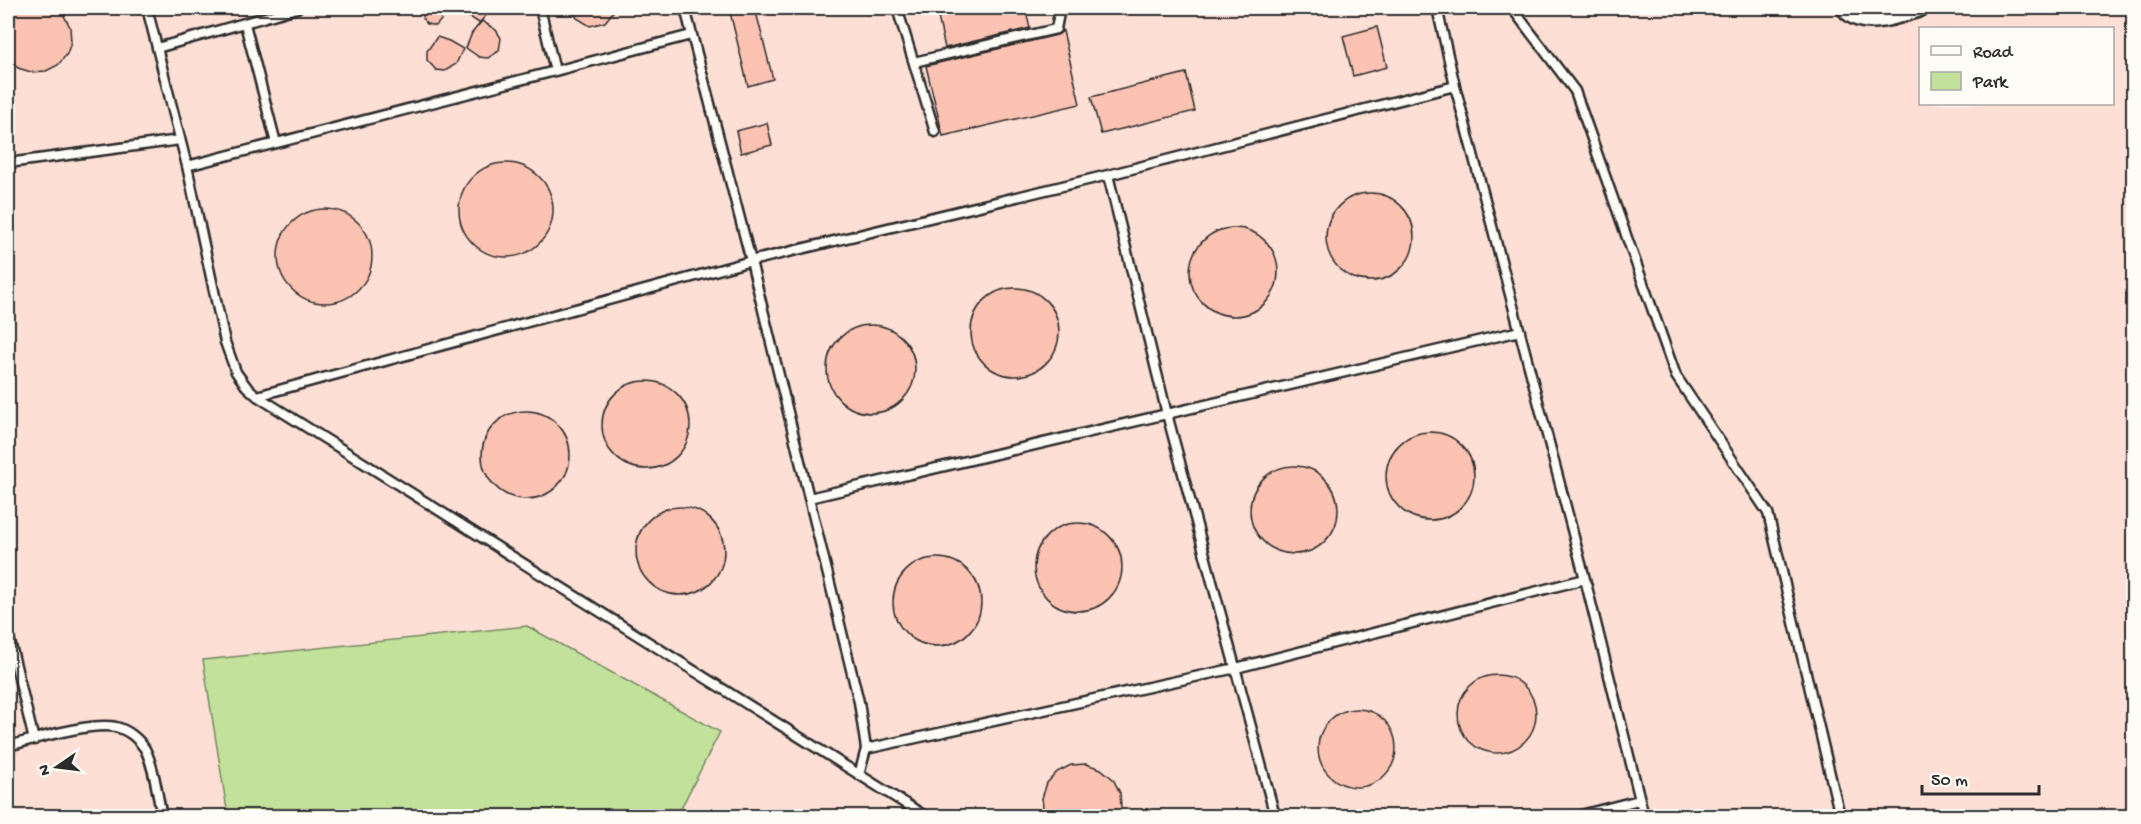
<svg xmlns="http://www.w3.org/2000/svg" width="2141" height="824" font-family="'Gochi Hand',sans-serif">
  <rect width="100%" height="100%" fill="#fdebe3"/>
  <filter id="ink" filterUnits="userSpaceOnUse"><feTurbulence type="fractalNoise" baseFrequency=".0167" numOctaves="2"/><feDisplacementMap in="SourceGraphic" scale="12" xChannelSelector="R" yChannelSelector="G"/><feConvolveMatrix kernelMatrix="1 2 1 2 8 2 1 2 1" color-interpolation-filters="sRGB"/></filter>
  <g filter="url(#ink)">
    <path fill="#fddfd5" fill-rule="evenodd" d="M 8,8 L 2133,8 L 2133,816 L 8,816 ZM 1920,28 L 2112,28 L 2112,104 L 1920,104 Z"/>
    <path fill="#c2e29b" stroke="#768663" stroke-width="1.5" d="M 527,626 L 720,732 L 677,816 L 228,816 L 203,660 Z"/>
    <path fill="#fcc3b3" stroke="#2b2b2b" stroke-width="1.5" d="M 17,8 L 56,8 L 63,14 L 70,27 L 71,42 L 67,54 L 58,65 L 46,71 L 31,72 L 18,68 L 8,57 L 8,17 Z
      M 422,8 L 444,8 L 441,20 L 436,26 L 427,24 L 423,19 Z
      M 456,8 L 493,8 L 479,23 Z
      M 571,8 L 616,8 L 605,22 L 590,26 L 577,18 Z
      M 729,8 L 755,8 L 773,79 L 748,86 Z
      M 980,8 L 1025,8 L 1030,28 L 945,48 L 938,17 Z
      M 482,21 L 496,30 L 501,38 L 499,51 L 488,58 L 479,57 L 466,48 L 472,33 Z
      M 1377,27 L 1387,67 L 1353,76 L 1343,36 Z
      M 1063,31 L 1080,104 L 943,136 L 926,66 L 1057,35 Z
      M 437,37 L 449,41 L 463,49 L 456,64 L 445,71 L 436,70 L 427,60 L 427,51 Z
      M 1186,73 L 1195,111 L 1101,134 L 1091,97 Z
      M 767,123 L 772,145 L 741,153 L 736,131 Z
      M459 210a47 47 0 1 1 94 0a47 47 0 1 1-94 0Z
      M1326 237a44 44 0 1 1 88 0a44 44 0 1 1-88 0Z
      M278 256a47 47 0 1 1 94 0a47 47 0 1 1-94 0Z
      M1190 272a44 44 0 1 1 88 0a44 44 0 1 1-88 0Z
      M971 332a44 44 0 1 1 88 0a44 44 0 1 1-88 0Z
      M827 369a44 44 0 1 1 88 0a44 44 0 1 1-88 0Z
      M602 425a44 44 0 1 1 88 0a44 44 0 1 1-88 0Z
      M482 455a44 44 0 1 1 88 0a44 44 0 1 1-88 0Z
      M1386 476a44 44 0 1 1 88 0a44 44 0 1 1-88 0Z
      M1250 510a44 44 0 1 1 88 0a44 44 0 1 1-88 0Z
      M636 551a44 44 0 1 1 88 0a44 44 0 1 1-88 0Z
      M1034 567a44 44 0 1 1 88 0a44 44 0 1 1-88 0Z
      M893 602a44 44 0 1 1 88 0a44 44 0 1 1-88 0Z
      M1458 714a39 39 0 1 1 78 0a39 39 0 1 1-78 0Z
      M1318 748a39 39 0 1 1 78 0a39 39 0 1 1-78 0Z
      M 1086,764 L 1101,769 L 1113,779 L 1120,793 L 1121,808 L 1118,816 L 1044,816 L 1042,798 L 1047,783 L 1057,772 L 1071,765 Z"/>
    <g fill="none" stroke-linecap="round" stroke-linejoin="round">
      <g stroke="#2b2b2b" stroke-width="13">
        <path id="lane" d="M 147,8 L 187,166 L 225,342 L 236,372 L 246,386 L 257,396 L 925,816
          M 540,8 L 555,71
          M 685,8 L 751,261 L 859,702 L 866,749 L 859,775
          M 897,8 L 935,132
          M 1437,8 L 1455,86 L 1585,579 L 1644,816
          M 1512,8 L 1575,91 L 1676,376 L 1768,513 L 1840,816
          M 245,24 L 276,143
          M 157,48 L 297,8
          M 914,62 L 1056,29 L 1060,8
          M 8,163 L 180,140
          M 187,166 L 555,71 L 691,35
          M 1108,175 L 1167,414 L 1275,816
          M 257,396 L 751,261 L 1108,175 L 1455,86
          M 809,498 L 1520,331
          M 8,633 L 34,740
          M 8,746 C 35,739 90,722 116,727 C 128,730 139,739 145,749 C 155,769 157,795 162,816
          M 866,749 L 1236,668 L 1585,579
          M 1577,816 L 1639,800"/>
      </g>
      <g stroke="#2b2b2b" stroke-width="21">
        <path id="street" d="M 1845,8 C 1862,30 1898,15 1920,8"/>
      </g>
      <use href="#lane" stroke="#fdfcf7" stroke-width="8"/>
      <use href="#street" stroke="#fdfcf7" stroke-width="16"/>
    </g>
  </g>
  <rect width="2141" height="824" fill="none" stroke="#fdfcf7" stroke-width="30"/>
  <rect x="15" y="15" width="2111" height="794" fill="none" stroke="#2b2b2b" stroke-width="2" filter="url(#ink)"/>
  <rect x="1919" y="27" width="195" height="78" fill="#fdfcf7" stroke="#a9a8a5" stroke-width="1.5"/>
  <rect x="1931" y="46" width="30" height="9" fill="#fdfcf7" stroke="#a9a8a5" stroke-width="1.5"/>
  <text x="1973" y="57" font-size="18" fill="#2b2b2b">Road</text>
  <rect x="1931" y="72" width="30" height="18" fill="#c2e29b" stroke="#a9a8a5" stroke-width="1.5"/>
  <text x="1973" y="87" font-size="18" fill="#2b2b2b">Park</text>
  <g transform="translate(57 767) rotate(256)" stroke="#fdfcf7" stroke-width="4.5" paint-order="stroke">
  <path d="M0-4.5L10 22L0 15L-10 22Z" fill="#2b2b2b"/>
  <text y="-9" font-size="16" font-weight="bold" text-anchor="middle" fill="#2b2b2b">N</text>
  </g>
  <path d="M1922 785v9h117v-9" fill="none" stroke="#2b2b2b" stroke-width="3"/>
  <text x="1931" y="785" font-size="18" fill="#2b2b2b" stroke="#fdfcf7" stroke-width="4.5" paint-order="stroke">50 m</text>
</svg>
